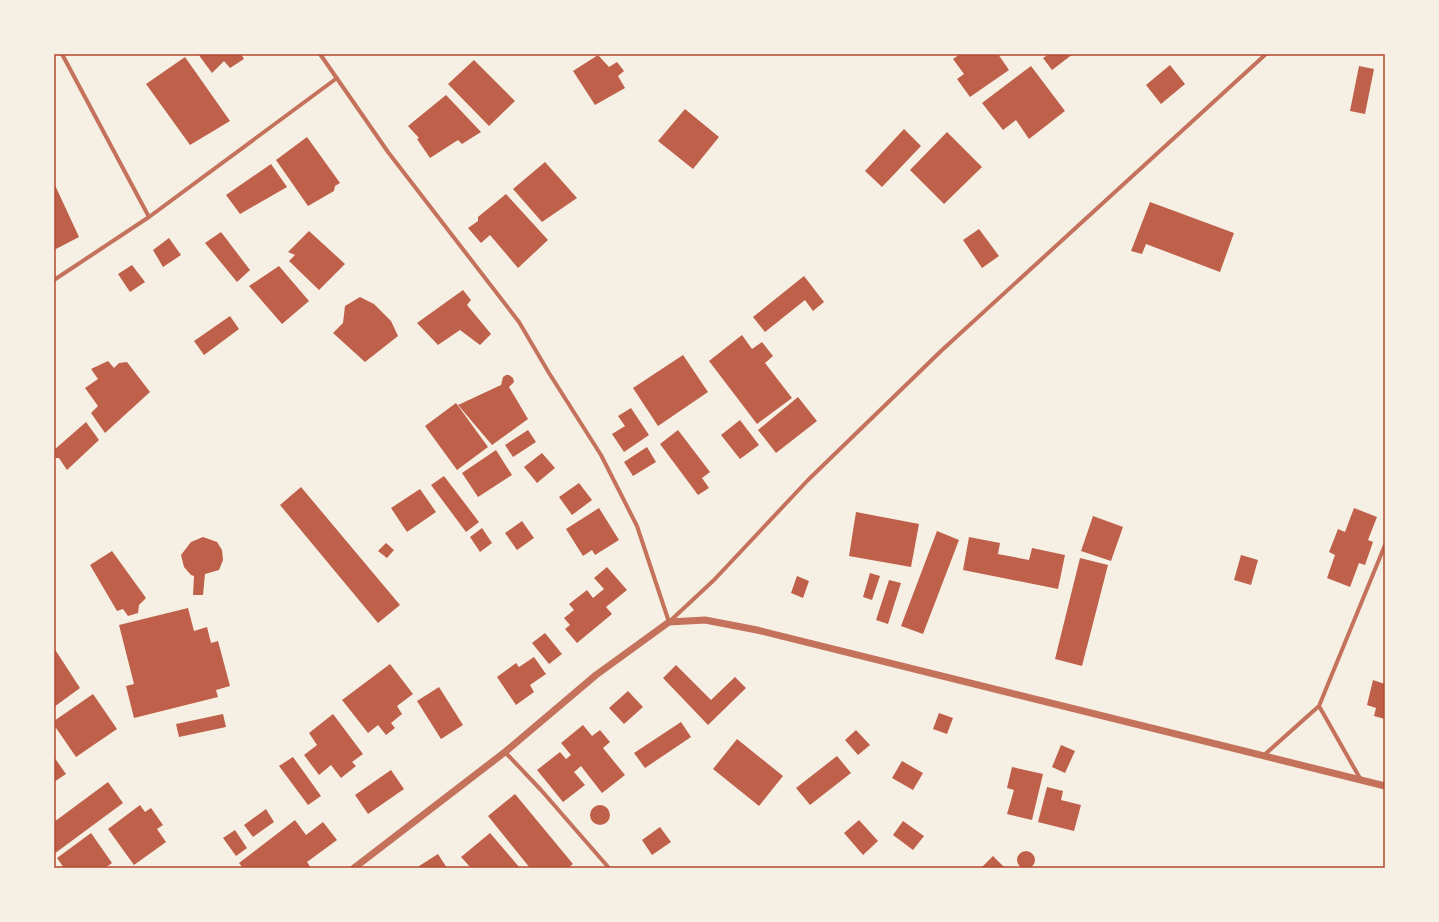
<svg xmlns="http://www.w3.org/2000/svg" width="1439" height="922" font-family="Helvetica,sans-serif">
  <rect width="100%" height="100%" fill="#f6efe4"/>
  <path fill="#bf614a" d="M 198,54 L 241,54 L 244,59 L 230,68 L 224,61 L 212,73 Z
    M 960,54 L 998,54 L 1009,70 L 970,97 L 957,79 L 964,74 L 953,59 Z
    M 1049,54 L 1073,54 L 1052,70 L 1043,58 Z
    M 598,55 L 609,67 L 617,62 L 624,71 L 618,76 L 625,88 L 595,105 L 573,71 Z
    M 185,57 L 230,121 L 190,145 L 146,84 Z
    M 474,60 L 515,101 L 489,126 L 448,84 Z
    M 1170,65 L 1185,84 L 1161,104 L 1146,85 Z
    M 1031,66 L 1065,111 L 1029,139 L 1016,120 L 1003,130 L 982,103 Z
    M 1359,66 L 1374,69 L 1365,114 L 1350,111 Z
    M 446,95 L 481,132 L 462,144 L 458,140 L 430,158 L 417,139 L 419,138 L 408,126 Z
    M 685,109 L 719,137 L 693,169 L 658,141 Z
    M 904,129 L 921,146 L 882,187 L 865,171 Z
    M 947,132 L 982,167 L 944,204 L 910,170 Z
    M 307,137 L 340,183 L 335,186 L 334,191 L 308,206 L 276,160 Z
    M 545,162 L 577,198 L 542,222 L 513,189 Z
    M 271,164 L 287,187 L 240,214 L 226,195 Z
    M 54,183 L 79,237 L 54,250 Z
    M 506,194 L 548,240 L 518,268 L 490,235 L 481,243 L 468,228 L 478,221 L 478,217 Z
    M 1150,202 L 1234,233 L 1220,272 L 1146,244 L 1142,254 L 1131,251 Z
    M 979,229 L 999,256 L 982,268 L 963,240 Z
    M 309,231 L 345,264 L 319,290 L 289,261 L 295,255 L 288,252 Z
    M 221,232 L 250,270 L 237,282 L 205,243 Z
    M 169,238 L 181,255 L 163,267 L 153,250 Z
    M 132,265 L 145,282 L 130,292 L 118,274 Z
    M 279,266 L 309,301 L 282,324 L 249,286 Z
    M 804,276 L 824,302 L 813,311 L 805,300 L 765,332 L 753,317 Z
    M 463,290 L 471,300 L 467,305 L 491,334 L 480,345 L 460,330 L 438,345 L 417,323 Z
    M 360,297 L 374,304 L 391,321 L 398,336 L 365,362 L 333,333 L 343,323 L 345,306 Z
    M 230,316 L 239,329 L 204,355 L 194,341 Z
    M 742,335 L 752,349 L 762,342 L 773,356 L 765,363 L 792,398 L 757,424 L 709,361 Z
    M 683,355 L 708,392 L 658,426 L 633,388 Z
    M 108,361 L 114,368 L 119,363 L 127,362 L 150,392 L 105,433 L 91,413 L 98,406 L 85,388 L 98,379 L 91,369 Z
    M 506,375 L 509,375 L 513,378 L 514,382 L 509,387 L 528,419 L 492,445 L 458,405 L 501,385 L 503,377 Z
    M 798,397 L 817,421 L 776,453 L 758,430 Z
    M 456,403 L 488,447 L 457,470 L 425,426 Z
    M 631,408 L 649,435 L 624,452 L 612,434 L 625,426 L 618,416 Z
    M 740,420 L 759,445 L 740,459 L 721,435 Z
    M 86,422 L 99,440 L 67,470 L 59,458 L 56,458 L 54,455 L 54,450 Z
    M 528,430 L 536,442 L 513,457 L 505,445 Z
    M 678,430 L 710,472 L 702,478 L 709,488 L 698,495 L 660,444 Z
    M 647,447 L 656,462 L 633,476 L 624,462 Z
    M 496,450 L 512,475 L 478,497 L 462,473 Z
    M 542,453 L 555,468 L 537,483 L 524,467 Z
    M 444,476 L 479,522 L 466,532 L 431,485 Z
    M 579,483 L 592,500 L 572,515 L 559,497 Z
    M 301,487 L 400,605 L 378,623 L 280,505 Z
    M 420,489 L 436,512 L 407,532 L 391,508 Z
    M 599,508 L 619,540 L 595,555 L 592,550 L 583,556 L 566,529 Z
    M 1354,508 L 1377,517 L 1368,540 L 1373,542 L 1365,565 L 1359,563 L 1350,587 L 1327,578 L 1335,555 L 1329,552 L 1338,529 L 1345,532 Z
    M 856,512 L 919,524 L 911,567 L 849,556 Z
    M 1093,516 L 1123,527 L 1111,561 L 1081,551 Z
    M 522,521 L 534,538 L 517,550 L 505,533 Z
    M 482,528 L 492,543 L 480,552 L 470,537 Z
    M 937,531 L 959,540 L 923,634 L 901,626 Z
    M 203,537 L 217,542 L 222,550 L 223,560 L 219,570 L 205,574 L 203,595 L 193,595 L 194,576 L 191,575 L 184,567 L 181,555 L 191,542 Z
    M 969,537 L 1000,543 L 998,554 L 1029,560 L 1032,548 L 1065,555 L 1058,589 L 963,570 Z
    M 386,543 L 394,550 L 387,558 L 378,551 Z
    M 112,551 L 146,598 L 139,605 L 138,613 L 128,616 L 123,609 L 117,611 L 90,565 Z
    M 1241,555 L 1258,560 L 1251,585 L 1234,580 Z
    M 1080,558 L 1108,565 L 1082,666 L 1055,659 Z
    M 607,567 L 627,590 L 606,607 L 612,614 L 577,643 L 565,629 L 570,625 L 564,618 L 574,610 L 569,604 L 587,590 L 593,598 L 604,589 L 594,578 Z
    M 870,573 L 880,576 L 872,600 L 863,597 Z
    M 797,576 L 809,581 L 803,598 L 791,593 Z
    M 889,580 L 901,583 L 888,624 L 876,620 Z
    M 188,608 L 194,631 L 207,627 L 211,643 L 218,641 L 230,686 L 216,690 L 218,697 L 134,718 L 126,686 L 134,684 L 119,625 Z
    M 545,633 L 562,654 L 549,664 L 532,643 Z
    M 54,648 L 80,688 L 54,707 Z
    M 534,657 L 546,674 L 530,685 L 534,692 L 516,705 L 497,677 L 516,663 L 519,667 Z
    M 390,664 L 413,694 L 397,706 L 402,714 L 391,723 L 395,728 L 386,735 L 378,725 L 368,733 L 342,700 Z
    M 676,665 L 711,700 L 735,677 L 746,688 L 708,725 L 663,678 Z
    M 1373,680 L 1385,684 L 1385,719 L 1374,716 L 1376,708 L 1367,705 Z
    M 439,687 L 463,725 L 441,739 L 417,701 Z
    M 628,691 L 643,707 L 624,724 L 609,708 Z
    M 93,694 L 117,729 L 76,757 L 54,725 L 54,721 Z
    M 939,713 L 953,718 L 947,734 L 933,729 Z
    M 223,714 L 226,727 L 179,737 L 176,724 Z
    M 333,714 L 363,754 L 352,762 L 356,766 L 341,778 L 331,765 L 319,775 L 304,755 L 317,745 L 309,733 Z
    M 681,722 L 691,737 L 645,768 L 634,753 Z
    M 583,725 L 592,736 L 600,730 L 610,742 L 603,748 L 625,775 L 602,793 L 581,766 L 574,772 L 585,785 L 563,802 L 537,770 L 560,752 L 566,759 L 571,755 L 561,743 Z
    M 856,730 L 870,745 L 858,755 L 845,740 Z
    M 737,739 L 783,776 L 759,806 L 713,769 Z
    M 1061,745 L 1075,751 L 1065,773 L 1052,767 Z
    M 837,756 L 851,773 L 810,805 L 796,788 Z
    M 54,757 L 66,774 L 54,782 Z
    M 293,757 L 321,796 L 308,805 L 279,766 Z
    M 902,761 L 923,773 L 913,790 L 892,778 Z
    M 1012,767 L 1043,774 L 1032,820 L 1007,814 L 1014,790 L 1007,788 Z
    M 391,770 L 404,789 L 368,814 L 355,795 Z
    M 108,782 L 123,803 L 54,854 L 54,822 Z
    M 1047,787 L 1063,791 L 1061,800 L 1081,805 L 1074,831 L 1038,822 Z
    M 515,794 L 573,864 L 568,868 L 530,868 L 488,816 Z
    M 140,805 L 145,812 L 151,808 L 163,825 L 157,829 L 166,842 L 134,865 L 108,829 Z
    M590 815a10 10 0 1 1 20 0a10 10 0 1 1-20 0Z
    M 266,809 L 274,822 L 253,837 L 244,825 Z
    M 295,820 L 306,835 L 323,822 L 337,840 L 307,862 L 311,868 L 243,868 L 239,863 Z
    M 859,820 L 878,841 L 863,855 L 844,833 Z
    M 903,821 L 924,836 L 913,850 L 893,835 Z
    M 660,827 L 671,842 L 652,855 L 642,840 Z
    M 235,830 L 247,848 L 236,856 L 223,838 Z
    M 91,833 L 112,863 L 105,868 L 64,868 L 57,858 Z
    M 490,833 L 520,868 L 471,868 L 461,857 Z
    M1017 860a9 9 0 1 1 18 0a9 9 0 1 1-18 0Z
    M 438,854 L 447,868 L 416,868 Z
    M 993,856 L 1005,868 L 981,868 Z"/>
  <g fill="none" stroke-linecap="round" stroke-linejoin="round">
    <path stroke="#c5725c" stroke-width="4" d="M 62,54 L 149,217
      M 320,54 L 388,152 L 519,322 L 549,373 L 601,455 L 637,526 L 669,622 L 714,580 L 808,480 L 941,351 L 1266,54
      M 54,280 L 149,217 L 337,78
      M 1319,706 L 1385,545
      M 505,752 L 541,790 L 609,868
      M 1263,756 L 1319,706 L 1361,780"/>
    <path stroke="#c5725c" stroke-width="7" d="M 354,868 L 505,752 L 596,675 L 669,622 L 705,620 L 757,630 L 1385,786"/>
  </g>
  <rect width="1439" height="922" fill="none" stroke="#f6efe4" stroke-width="110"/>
  <rect x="55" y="55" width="1329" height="812" fill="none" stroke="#b5482f" stroke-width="1.5"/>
</svg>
